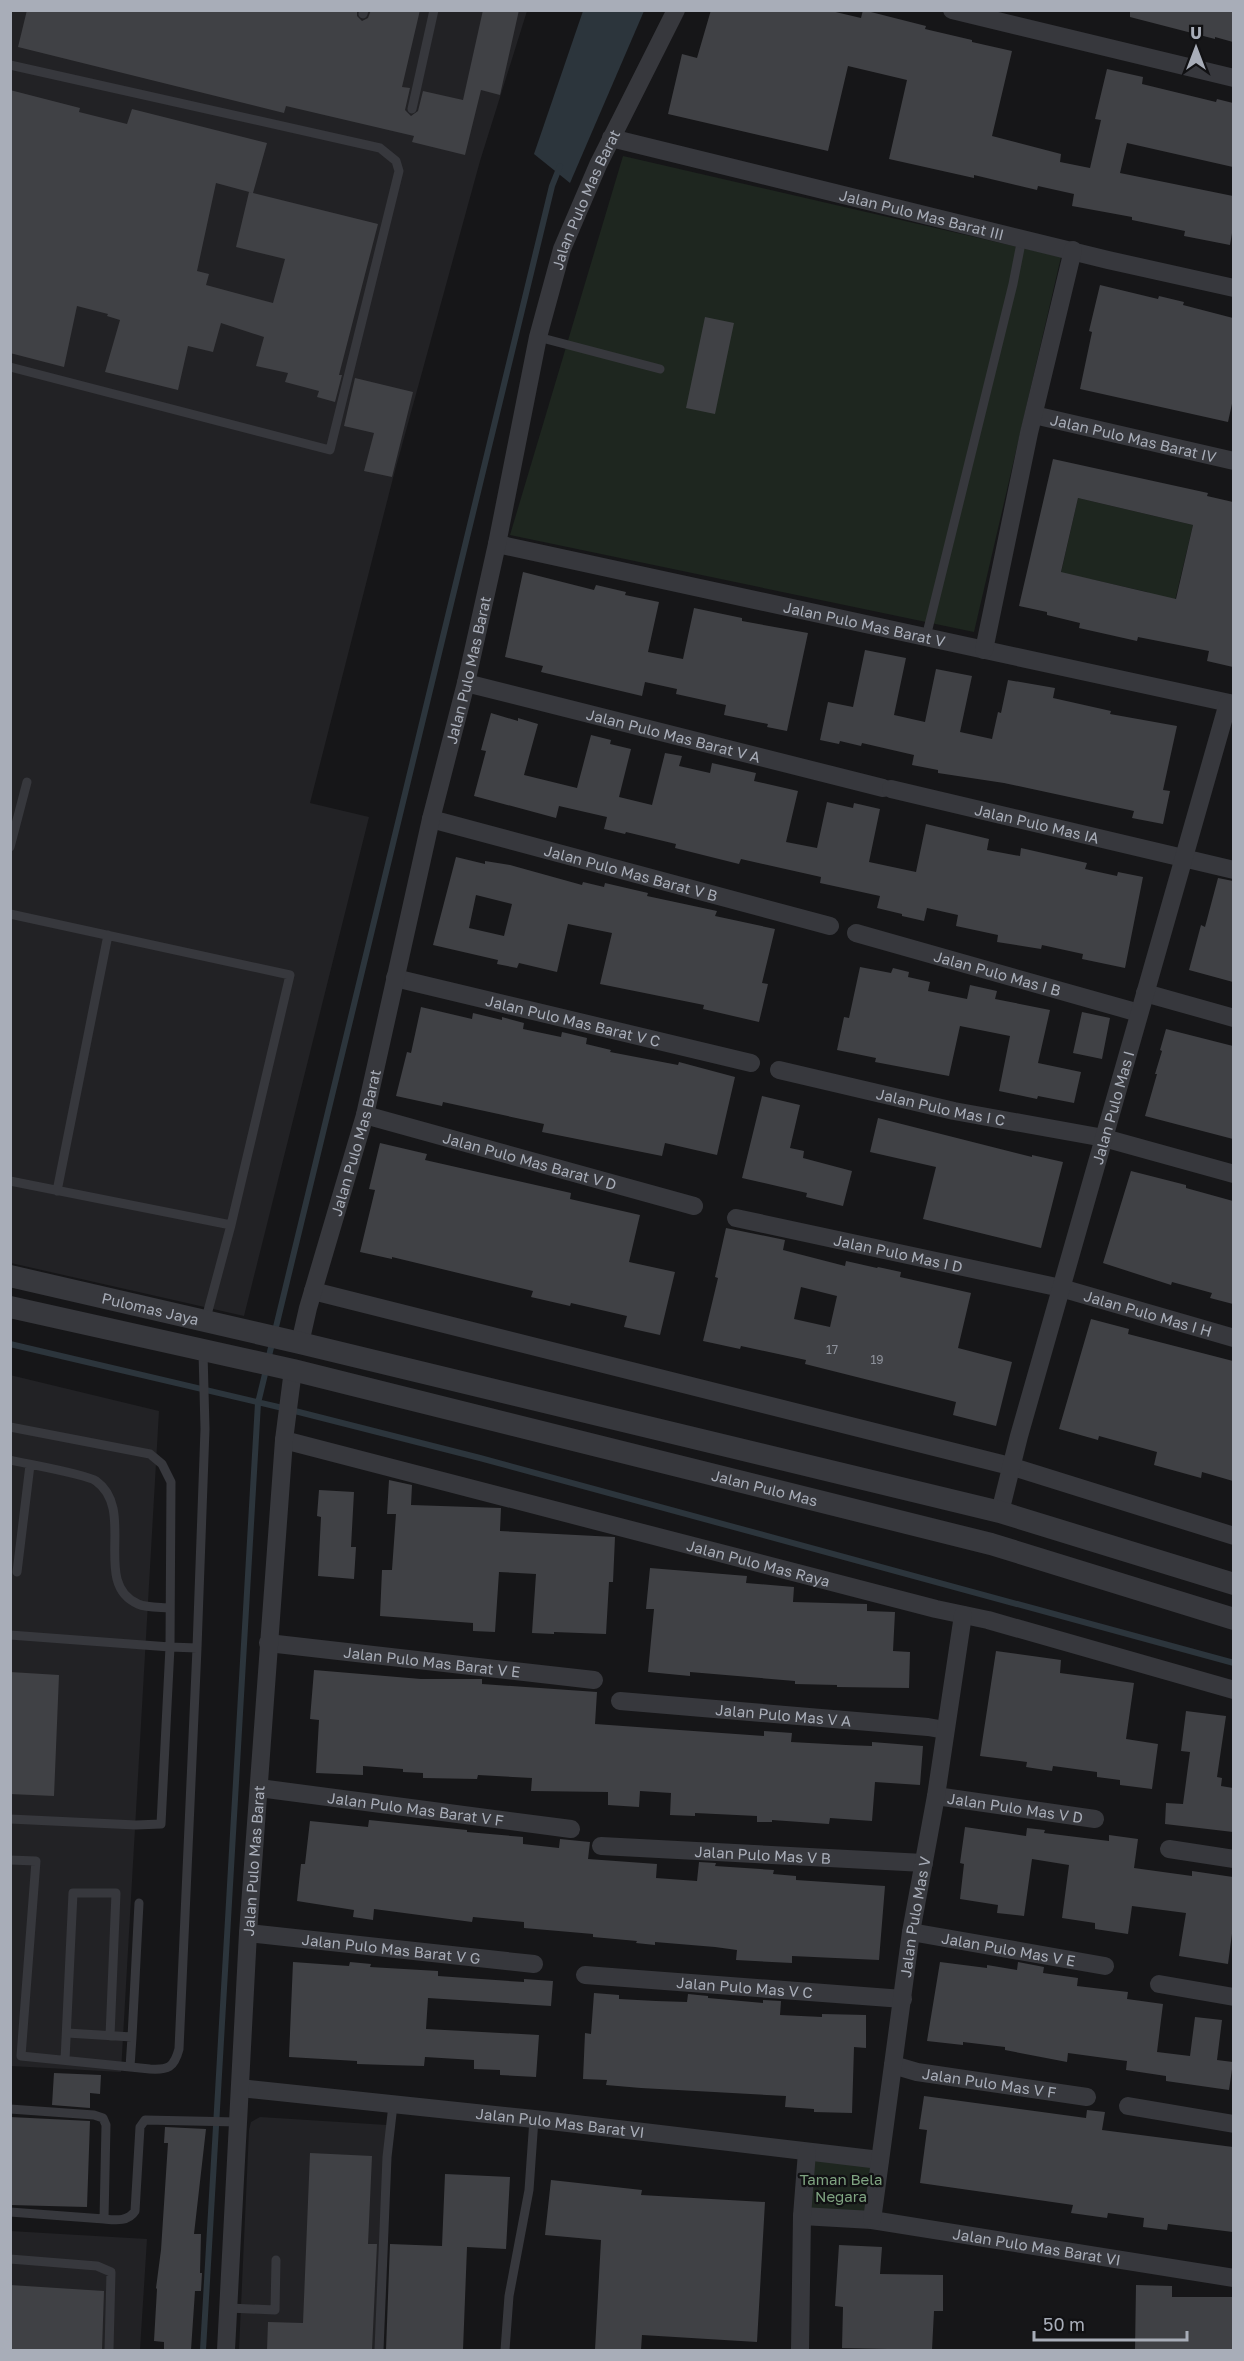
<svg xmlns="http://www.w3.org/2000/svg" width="1244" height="2361" font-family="'Golos Text',sans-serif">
  <rect width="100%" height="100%" fill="#161618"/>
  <path fill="#222225" d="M 11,11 L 527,11 L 480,161 L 393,478 L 310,803 L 369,817 L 244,1316 L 11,1263 Z
    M 10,1375 L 159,1411 L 121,2072 L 11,2066 Z
    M 260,2117 L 387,2125 L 377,2350 L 239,2350 L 249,2130 L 251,2122 Z
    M 10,2231 L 147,2239 L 140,2350 L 11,2350 Z"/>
  <path fill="#1e261f" d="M 623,156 L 1061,257 L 974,632 L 510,535 Z
    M 1078,498 L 1193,525 L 1172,613 L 1147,592 L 1090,579 L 1058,586 Z
    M 811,2157 L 876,2162 L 870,2218 L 806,2212 Z"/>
  <path fill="#2c353c" d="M 583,11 L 644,11 L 570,183 L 534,154 Z"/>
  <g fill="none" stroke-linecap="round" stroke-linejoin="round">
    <path stroke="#2c353c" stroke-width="6" d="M 10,1344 L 287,1409 L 480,1458 L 1234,1663
      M 268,1360 L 552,186 L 560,166
      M 203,2350 L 258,1403 L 266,1370"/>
  </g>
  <path fill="#404145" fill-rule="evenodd" d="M 27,10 L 357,10 L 357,16 L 362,21 L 368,18 L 371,10 L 420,10 L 402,87 L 410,88 L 405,110 L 411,116 L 418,111 L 423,91 L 463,100 L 483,10 L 519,10 L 500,95 L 481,90 L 465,155 L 412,142 L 414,136 L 286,106 L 284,113 L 18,47 Z
    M 711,10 L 827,10 L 861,18 L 863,10 L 926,26 L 925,29 L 972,40 L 972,42 L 1012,51 L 992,136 L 1061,154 L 1060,162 L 1090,168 L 1101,120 L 1095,119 L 1107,69 L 1143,77 L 1142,84 L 1216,102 L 1217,99 L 1233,103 L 1233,167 L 1127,143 L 1120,173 L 1233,196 L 1233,227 L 1230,245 L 1184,236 L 1185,231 L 1132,220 L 1132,217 L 1072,206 L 1074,194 L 1038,186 L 1037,190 L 974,175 L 974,178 L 889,159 L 907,80 L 848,66 L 828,151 L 668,114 L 682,54 L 697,58 Z
    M 1130,10 L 1233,10 L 1233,42 L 1215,37 L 1215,39 L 1130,17 Z
    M 10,90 L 80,108 L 79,112 L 127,124 L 132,109 L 267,143 L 253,193 L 216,183 L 197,271 L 209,274 L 206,285 L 273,303 L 285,259 L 236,247 L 249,192 L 378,224 L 339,375 L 342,375 L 335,402 L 317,397 L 319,391 L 285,382 L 288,373 L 256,366 L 264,337 L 221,323 L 213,352 L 188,346 L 178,390 L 105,372 L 120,320 L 107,316 L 108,314 L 77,306 L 64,367 L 10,353 Z
    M 1100,285 L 1158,299 L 1159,296 L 1184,302 L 1183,305 L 1233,318 L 1233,399 L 1228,422 L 1080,389 L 1092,332 L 1089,331 Z
    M 705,317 L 734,323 L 715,414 L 686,408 Z
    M 355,378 L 413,392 L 392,477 L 364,471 L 374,433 L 344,426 Z
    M 1053,459 L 1208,493 L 1207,496 L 1233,502 L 1233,667 L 1207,661 L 1209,651 L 1138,637 L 1137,641 L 1079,628 L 1080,623 L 1047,615 L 1047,612 L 1019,606 ZM 1078,498 L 1193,525 L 1176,599 L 1061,572 Z
    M 523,572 L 594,590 L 596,585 L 626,592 L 625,595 L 659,602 L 648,652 L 683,659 L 694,608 L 742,618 L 742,621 L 808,633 L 787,731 L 767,727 L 768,724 L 724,715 L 726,705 L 676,694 L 677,689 L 645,682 L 642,696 L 541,672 L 543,666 L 505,657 Z
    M 865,650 L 906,658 L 894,715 L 925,722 L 936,669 L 972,676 L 960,732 L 992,739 L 998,712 L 1001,713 L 1008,680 L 1055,688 L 1053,698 L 1111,711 L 1110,714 L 1177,726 L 1163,790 L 1170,791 L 1163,824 L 1132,818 L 1134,811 L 1004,783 L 938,773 L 938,770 L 912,765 L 914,755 L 862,743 L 861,746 L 840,741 L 839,744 L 820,740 L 828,702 L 853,707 Z
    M 491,713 L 518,721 L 518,718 L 538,724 L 524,775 L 577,788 L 591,735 L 611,740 L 610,744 L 631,749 L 619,797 L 652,805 L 665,753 L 682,756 L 679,766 L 710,773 L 712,763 L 756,773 L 754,781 L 798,791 L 786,842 L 817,848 L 827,802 L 853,808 L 854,803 L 880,809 L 869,862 L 916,872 L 926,824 L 989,839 L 987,850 L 1020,856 L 1021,848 L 1087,863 L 1085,869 L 1117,876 L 1118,872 L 1143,877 L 1125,968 L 1082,959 L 1083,954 L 1042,945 L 1041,949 L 997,942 L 998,935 L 956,926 L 958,915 L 927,908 L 924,921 L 902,916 L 902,914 L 877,908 L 880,896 L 820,883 L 821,877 L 741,859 L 739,864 L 675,848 L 676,844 L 626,832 L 625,834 L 604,829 L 607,817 L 559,806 L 556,818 L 474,796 L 486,751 L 481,750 Z
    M 456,857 L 485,864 L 485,861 L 510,865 L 582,885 L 583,882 L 604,887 L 605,883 L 648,893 L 647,896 L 717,911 L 715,916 L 775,929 L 762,983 L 768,984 L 759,1022 L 703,1009 L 704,1005 L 600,984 L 612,933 L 568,924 L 557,972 L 519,963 L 517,968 L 497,964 L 498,960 L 433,945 ZM 476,895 L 512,904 L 504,936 L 469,928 Z
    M 1218,878 L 1233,881 L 1233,982 L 1189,970 L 1201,925 L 1205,927 Z
    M 860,967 L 891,973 L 893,968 L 909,972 L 908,977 L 930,982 L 928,991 L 967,999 L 970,985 L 997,991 L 995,999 L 1050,1010 L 1038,1063 L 1081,1072 L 1074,1103 L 1038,1096 L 1037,1099 L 999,1091 L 1010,1036 L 960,1026 L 949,1076 L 875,1062 L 876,1058 L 837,1050 L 844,1017 L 849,1018 Z
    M 421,1007 L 472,1019 L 473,1013 L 502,1020 L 502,1017 L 524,1023 L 523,1029 L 561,1037 L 562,1032 L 587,1038 L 586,1044 L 611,1050 L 610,1052 L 678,1065 L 679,1062 L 735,1077 L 717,1155 L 665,1143 L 662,1156 L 542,1132 L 544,1124 L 443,1102 L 442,1106 L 396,1096 L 407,1052 L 411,1053 Z
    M 1082,1012 L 1110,1018 L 1102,1059 L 1073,1053 Z
    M 1166,1029 L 1233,1046 L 1233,1139 L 1145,1116 L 1157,1074 L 1155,1074 L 1162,1051 L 1160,1050 Z
    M 762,1096 L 800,1105 L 790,1148 L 804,1151 L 803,1158 L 852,1171 L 843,1206 L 806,1197 L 807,1193 L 742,1178 Z
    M 878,1118 L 1032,1157 L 1032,1155 L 1063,1162 L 1041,1248 L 923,1219 L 936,1167 L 870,1152 Z
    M 380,1143 L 427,1154 L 425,1160 L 571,1193 L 570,1199 L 640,1215 L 629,1262 L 675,1272 L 660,1335 L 624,1327 L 627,1316 L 571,1303 L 570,1306 L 531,1297 L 533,1291 L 392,1257 L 392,1259 L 360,1252 L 375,1190 L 369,1189 Z
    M 1131,1171 L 1186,1185 L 1186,1188 L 1233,1201 L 1233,1304 L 1210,1298 L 1212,1293 L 1172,1282 L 1171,1285 L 1103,1263 Z
    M 726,1228 L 785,1240 L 783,1250 L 845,1266 L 846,1261 L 877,1268 L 878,1267 L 901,1272 L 900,1277 L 971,1293 L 958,1348 L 1012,1362 L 996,1426 L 953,1415 L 956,1402 L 805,1364 L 806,1360 L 741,1346 L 740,1349 L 703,1341 L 718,1278 L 715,1277 ZM 801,1287 L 837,1296 L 830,1327 L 794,1319 Z
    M 1091,1319 L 1129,1329 L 1128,1334 L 1233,1361 L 1233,1481 L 1202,1472 L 1201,1478 L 1154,1465 L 1157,1452 L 1099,1436 L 1098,1440 L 1059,1429 Z
    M 389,1480 L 412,1485 L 411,1505 L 501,1508 L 500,1531 L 615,1537 L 613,1582 L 609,1582 L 606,1634 L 554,1632 L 554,1634 L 532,1633 L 536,1574 L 499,1572 L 495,1632 L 473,1631 L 473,1623 L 380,1616 L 382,1570 L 392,1570 L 396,1514 L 387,1514 Z
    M 319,1490 L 354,1492 L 351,1547 L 356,1547 L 354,1579 L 318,1576 L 321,1517 L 317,1516 Z
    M 650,1568 L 747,1576 L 746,1583 L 794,1587 L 793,1602 L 867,1604 L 867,1611 L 895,1612 L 893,1651 L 910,1652 L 909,1688 L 837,1687 L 837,1685 L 795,1684 L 795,1681 L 690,1672 L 690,1676 L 648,1672 L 654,1609 L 646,1609 Z
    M 996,1651 L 1061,1660 L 1060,1673 L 1134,1683 L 1126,1739 L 1158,1744 L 1152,1789 L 1120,1785 L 1120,1780 L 1097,1777 L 1097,1772 L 1053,1766 L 1052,1771 L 1026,1767 L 1027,1762 L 980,1756 Z
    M 314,1670 L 421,1679 L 482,1679 L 482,1684 L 597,1692 L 595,1724 L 764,1736 L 764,1731 L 792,1733 L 791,1742 L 846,1745 L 872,1746 L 872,1742 L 923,1746 L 920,1785 L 875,1782 L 872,1821 L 830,1818 L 829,1824 L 772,1820 L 772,1822 L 757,1822 L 757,1816 L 695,1813 L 695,1816 L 670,1815 L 671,1793 L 640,1791 L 639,1807 L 608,1805 L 608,1792 L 531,1791 L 532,1778 L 478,1775 L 477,1779 L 423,1778 L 423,1773 L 403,1772 L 403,1769 L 363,1766 L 363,1775 L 316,1773 L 319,1720 L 310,1719 Z
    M 10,1672 L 59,1675 L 54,1796 L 10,1794 Z
    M 1186,1711 L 1226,1716 L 1217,1777 L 1222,1778 L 1221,1786 L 1233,1788 L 1233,1832 L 1165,1824 L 1166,1803 L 1183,1804 L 1190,1752 L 1181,1751 Z
    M 369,1820 L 467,1830 L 467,1832 L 523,1837 L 523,1844 L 559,1848 L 560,1839 L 590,1842 L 588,1859 L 657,1864 L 656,1878 L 697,1881 L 699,1862 L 716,1863 L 715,1866 L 774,1870 L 773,1874 L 796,1876 L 796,1880 L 885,1886 L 879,1960 L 792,1956 L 792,1963 L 736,1960 L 737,1950 L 715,1947 L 655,1942 L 655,1945 L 636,1943 L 637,1941 L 593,1937 L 593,1934 L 524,1928 L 524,1922 L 473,1917 L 472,1922 L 374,1909 L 373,1920 L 353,1917 L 354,1910 L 297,1901 L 301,1864 L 305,1864 L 310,1821 L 368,1827 Z
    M 965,1827 L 1026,1836 L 1027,1828 L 1045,1830 L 1044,1833 L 1109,1841 L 1109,1835 L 1138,1839 L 1134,1868 L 1192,1876 L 1192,1871 L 1233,1877 L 1233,1926 L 1228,1964 L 1179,1956 L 1186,1913 L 1132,1906 L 1128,1934 L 1095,1929 L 1095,1923 L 1062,1918 L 1069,1865 L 1032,1859 L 1024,1916 L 997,1913 L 998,1905 L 960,1899 L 964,1864 L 960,1863 Z
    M 293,1962 L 349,1966 L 350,1962 L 371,1964 L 370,1967 L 438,1971 L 438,1976 L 524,1982 L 524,1979 L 553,1981 L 551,2006 L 428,1998 L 426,2029 L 539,2035 L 536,2077 L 500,2075 L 500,2070 L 474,2069 L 474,2060 L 425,2057 L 424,2066 L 388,2065 L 357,2064 L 357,2061 L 289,2057 Z
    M 940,1962 L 987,1968 L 987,1965 L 1017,1970 L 1018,1962 L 1044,1967 L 1043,1973 L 1078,1978 L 1077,1986 L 1128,1992 L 1127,1999 L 1163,2004 L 1157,2052 L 1190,2056 L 1195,2017 L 1222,2020 L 1217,2060 L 1233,2062 L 1229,2090 L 1166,2081 L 1166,2076 L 1126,2070 L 1127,2061 L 1068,2053 L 1067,2062 L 1005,2050 L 1005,2047 L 963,2042 L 963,2045 L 927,2041 Z
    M 594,1993 L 619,1995 L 619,1999 L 656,2001 L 687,2002 L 688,1994 L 708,1996 L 708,1998 L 763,2003 L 763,2000 L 781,2001 L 780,2015 L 822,2017 L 822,2014 L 866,2015 L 866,2048 L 854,2047 L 852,2113 L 814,2112 L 814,2109 L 785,2107 L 786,2096 L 641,2088 L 606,2085 L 607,2080 L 583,2079 L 585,2033 L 591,2034 Z
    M 54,2073 L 101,2075 L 100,2094 L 90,2093 L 90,2108 L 52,2105 Z
    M 924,2096 L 1086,2118 L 1087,2110 L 1105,2112 L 1102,2130 L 1233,2147 L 1233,2232 L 1168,2224 L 1167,2230 L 1143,2227 L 1144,2218 L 1108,2213 L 1107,2218 L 1071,2213 L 1073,2205 L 920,2183 L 927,2130 L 919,2129 Z
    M 10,2117 L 90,2121 L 87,2207 L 10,2205 Z
    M 165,2127 L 206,2129 L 194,2234 L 201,2234 L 200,2273 L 202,2273 L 201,2291 L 195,2291 L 191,2350 L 164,2350 L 164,2342 L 154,2341 L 157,2289 L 156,2288 L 161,2250 L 168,2143 L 164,2143 Z
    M 310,2153 L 372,2156 L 368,2244 L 377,2244 L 372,2350 L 267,2350 L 268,2322 L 303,2323 Z
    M 445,2174 L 510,2177 L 506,2249 L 467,2247 L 463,2350 L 386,2350 L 390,2244 L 442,2246 Z
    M 551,2180 L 642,2190 L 641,2195 L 765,2202 L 757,2342 L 642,2335 L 641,2350 L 595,2350 L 601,2240 L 545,2235 Z
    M 839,2245 L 882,2247 L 880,2274 L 943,2275 L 943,2311 L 934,2311 L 932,2350 L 842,2348 L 843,2307 L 835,2306 Z
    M 10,2285 L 104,2291 L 102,2350 L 10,2350 Z
    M 1136,2285 L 1172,2286 L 1172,2297 L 1233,2297 L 1233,2350 L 1135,2350 Z"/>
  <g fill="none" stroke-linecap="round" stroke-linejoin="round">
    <path stroke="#37383d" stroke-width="9" d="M 363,14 L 364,10
      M 10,65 L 380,148 L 396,161 L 399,171 L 330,450 L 10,367
      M 412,109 L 434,10
      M 538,337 L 660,369
      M 926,637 L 1013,284 L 1022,238
      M 10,847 L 27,782
      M 10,914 L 290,975 L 231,1225 L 205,1322
      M 10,1181 L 231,1225
      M 57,1191 L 108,935
      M 10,1427 L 150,1454 L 162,1464 L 171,1482 L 170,1647 L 197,1648
      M 10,1460 C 26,1464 86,1474 96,1481 C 137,1510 91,1584 138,1604 C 147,1608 161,1607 170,1608
      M 17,1572 L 30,1465
      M 10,1635 L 170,1647 L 161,1824 L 136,1825 L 10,1819
      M 10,1860 L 36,1861 L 21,2056 L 150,2069 C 168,2070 174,2068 179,2049 L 197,1648 L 205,1429 L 203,1352
      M 67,2033 L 132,2037 L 139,1903
      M 65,2060 L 73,1893 L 116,1893 L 110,2036
      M 130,2067 L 132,2037
      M 10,2109 L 94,2115 L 103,2118 L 106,2125 L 104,2219 C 115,2220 128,2222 135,2211 L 140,2127 L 145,2120 L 238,2122
      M 10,2212 L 104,2219
      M 10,2259 L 97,2266 L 111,2272 L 109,2350
      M 229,2308 L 275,2310 L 276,2260
      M 379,2350 L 387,2157 L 393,2105
      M 505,2350 L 509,2296 L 529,2190 L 534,2119"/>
    <g stroke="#37383d" stroke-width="18">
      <path d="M 952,10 L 1234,78"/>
      <path id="s1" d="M 611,138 L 1108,260 L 1234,288"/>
      <path id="s2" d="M 1034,415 L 1234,461"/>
      <path id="s3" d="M 497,544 L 1234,704"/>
      <path d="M 984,650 L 1029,433 L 1073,250"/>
      <path id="s4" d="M 466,683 L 883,788"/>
      <path id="s5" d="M 891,789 L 1234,870"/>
      <path id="s6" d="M 431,819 L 830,926"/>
      <path id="s7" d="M 856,933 L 1139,1013"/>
      <path id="s8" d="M 395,978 L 751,1063"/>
      <path d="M 1145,993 L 1234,1018"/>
      <path id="s9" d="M 779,1070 L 954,1111 L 1104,1138 L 1234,1174"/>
      <path id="s10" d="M 365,1115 L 694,1206"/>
      <path id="s11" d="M 736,1218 L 1061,1288 L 1234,1338"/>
      <path d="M 313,1291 L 1010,1466 L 1234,1536"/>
      <path id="s12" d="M 300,1343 L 308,1308 L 365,1115 L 431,819 L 466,683 L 497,544 L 538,337 L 562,249 L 598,165 L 676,10"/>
      <path id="s13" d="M 284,1440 L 936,1609 L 988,1620 L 1234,1690"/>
      <path id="s14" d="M 1000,1512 L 1019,1436 L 1228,703"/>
      <path id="s15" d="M 268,1643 L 594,1680"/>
      <path id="s16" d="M 620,1701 L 928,1727 L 945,1730"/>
      <path id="s17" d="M 259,1788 L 571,1829"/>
      <path id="s18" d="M 936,1796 L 1095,1819"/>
      <path id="s19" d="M 601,1846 L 924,1863"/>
      <path d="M 1169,1849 L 1234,1859"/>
      <path id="s20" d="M 911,1932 L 1105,1966"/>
      <path id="s21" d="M 248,1933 L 534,1964"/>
      <path id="s22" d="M 585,1975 L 903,1999"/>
      <path d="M 1159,1984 L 1234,1997"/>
      <path id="s23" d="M 893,2065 L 917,2072 L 1087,2097"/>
      <path id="s24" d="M 240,2088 L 534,2119 L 880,2160"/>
      <path d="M 1128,2106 L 1234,2124"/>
      <path id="s25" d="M 802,2216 L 872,2220 L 1234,2278"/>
      <path id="s26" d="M 872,2220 L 911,1932 L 936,1796 L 963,1615"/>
      <path id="s27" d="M 226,2350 L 248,1933 L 284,1440 L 293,1370"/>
      <path d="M 800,2350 L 802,2216 L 807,2152"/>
    </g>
    <g stroke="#37383d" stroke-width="22">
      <path id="s28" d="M 10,1276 L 300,1343 L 1000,1512 L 1234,1584"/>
      <path id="s29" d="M 10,1307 L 293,1370 L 991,1544 L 1234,1619"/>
    </g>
  </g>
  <g text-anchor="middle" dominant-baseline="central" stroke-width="4.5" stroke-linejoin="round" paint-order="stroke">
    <g font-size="12" fill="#8e929b">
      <text x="832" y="1349">17</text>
      <text x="877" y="1359">19</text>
    </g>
    <g font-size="15" fill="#a8adb8" stroke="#111113">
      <text stroke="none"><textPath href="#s12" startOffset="1180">Jalan Pulo Mas Barat</textPath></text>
      <text stroke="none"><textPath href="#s1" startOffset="320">Jalan Pulo Mas Barat III</textPath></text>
      <text stroke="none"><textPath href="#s2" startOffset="102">Jalan Pulo Mas Barat IV</textPath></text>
      <text stroke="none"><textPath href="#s3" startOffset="376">Jalan Pulo Mas Barat V</textPath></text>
      <text stroke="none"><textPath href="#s12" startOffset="694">Jalan Pulo Mas Barat</textPath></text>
      <text stroke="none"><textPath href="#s4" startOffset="214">Jalan Pulo Mas Barat V A</textPath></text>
      <text stroke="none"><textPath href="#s5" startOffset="150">Jalan Pulo Mas IA</textPath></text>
      <text stroke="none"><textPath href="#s6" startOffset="207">Jalan Pulo Mas Barat V B</textPath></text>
      <text stroke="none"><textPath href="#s7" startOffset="147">Jalan Pulo Mas I B</textPath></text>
      <text stroke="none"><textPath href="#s8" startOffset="183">Jalan Pulo Mas Barat V C</textPath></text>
      <text stroke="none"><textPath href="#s9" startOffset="166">Jalan Pulo Mas I C</textPath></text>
      <text stroke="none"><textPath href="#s14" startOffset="420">Jalan Pulo Mas I</textPath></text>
      <text stroke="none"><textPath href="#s12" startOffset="208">Jalan Pulo Mas Barat</textPath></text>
      <text stroke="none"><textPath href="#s10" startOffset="171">Jalan Pulo Mas Barat V D</textPath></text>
      <text stroke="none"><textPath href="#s11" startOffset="166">Jalan Pulo Mas I D</textPath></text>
      <text stroke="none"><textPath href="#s28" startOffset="144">Pulomas Jaya</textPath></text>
      <text stroke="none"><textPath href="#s11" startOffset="423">Jalan Pulo Mas I H</textPath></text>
      <text stroke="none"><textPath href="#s29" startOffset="776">Jalan Pulo Mas</textPath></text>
      <text stroke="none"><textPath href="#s13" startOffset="490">Jalan Pulo Mas Raya</textPath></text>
      <text stroke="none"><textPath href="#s15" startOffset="165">Jalan Pulo Mas Barat V E</textPath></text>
      <text stroke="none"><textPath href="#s16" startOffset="164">Jalan Pulo Mas V A</textPath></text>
      <text stroke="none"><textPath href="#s18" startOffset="80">Jalan Pulo Mas V D</textPath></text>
      <text stroke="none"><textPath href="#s17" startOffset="158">Jalan Pulo Mas Barat V F</textPath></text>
      <text stroke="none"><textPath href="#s19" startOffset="162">Jalan Pulo Mas V B</textPath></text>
      <text stroke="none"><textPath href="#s27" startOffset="490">Jalan Pulo Mas Barat</textPath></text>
      <text stroke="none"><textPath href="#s26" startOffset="306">Jalan Pulo Mas V</textPath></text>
      <text stroke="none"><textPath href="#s21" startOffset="144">Jalan Pulo Mas Barat V G</textPath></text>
      <text stroke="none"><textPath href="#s20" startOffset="99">Jalan Pulo Mas V E</textPath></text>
      <text stroke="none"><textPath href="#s22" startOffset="160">Jalan Pulo Mas V C</textPath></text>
      <text stroke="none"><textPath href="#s23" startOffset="98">Jalan Pulo Mas V F</textPath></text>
      <text stroke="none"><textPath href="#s24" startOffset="322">Jalan Pulo Mas Barat VI</textPath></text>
      <text stroke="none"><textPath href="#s25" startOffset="237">Jalan Pulo Mas Barat VI</textPath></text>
    </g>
    <g font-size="15" fill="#7fa381" stroke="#111113">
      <text x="841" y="2179">Taman Bela<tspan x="841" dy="17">Negara</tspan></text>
    </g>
  </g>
  <rect width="1244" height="2361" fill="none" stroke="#a8adb8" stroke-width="24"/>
  <g transform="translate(1196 48)" stroke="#111113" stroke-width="4.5" paint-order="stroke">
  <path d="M0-4.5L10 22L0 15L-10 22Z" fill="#a8adb8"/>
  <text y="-9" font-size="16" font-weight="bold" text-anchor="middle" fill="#a8adb8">U</text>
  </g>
  <path d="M1034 2331v9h153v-9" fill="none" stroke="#a8adb8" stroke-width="3"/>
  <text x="1043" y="2331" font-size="18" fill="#a8adb8" stroke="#111113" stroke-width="4.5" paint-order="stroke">50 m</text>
</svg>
